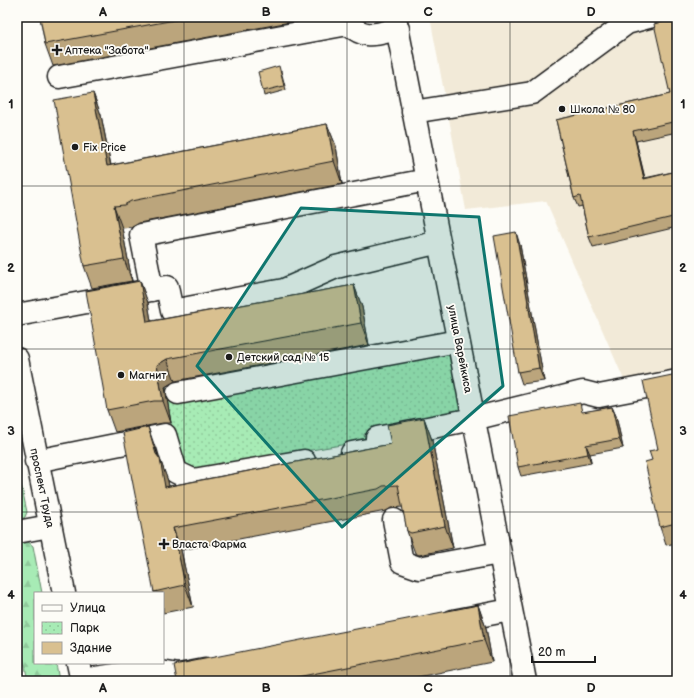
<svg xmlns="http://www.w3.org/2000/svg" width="694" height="698" font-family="'Balsamiq Sans',sans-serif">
  <defs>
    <pattern id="forest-firs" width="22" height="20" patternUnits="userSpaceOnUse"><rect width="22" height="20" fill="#a7ebb5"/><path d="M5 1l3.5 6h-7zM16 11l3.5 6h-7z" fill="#8fc99b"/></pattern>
    <pattern id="park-dots" width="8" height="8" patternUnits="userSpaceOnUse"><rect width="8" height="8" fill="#a7ebb5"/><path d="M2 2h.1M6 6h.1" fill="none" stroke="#8fc99b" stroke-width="1.8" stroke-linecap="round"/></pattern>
  </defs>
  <rect width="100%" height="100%" fill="#fdfcf7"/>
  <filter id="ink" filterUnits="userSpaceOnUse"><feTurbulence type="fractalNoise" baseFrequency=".025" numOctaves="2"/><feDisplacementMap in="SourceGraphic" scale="8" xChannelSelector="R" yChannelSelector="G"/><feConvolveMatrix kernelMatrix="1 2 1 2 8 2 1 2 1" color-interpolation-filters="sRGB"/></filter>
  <g filter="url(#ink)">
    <path fill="#f2ead8" d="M 430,17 L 677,17 L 677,372 L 625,382 L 546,201 L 466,210 Z"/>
    <path fill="url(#forest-firs)" stroke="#628468" d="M 17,465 L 27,512 L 25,517 L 17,522 Z
      M 17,540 L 27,541 L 33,546 L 42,593 L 35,593 L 35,663 L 56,663 L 59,681 L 28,681 L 17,628 Z"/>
    <path fill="url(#park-dots)" stroke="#628468" d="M 370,351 L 445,351 L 453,361 L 463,411 L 453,415 L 364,434 L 365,441 L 198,469 L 181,462 L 171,423 L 165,388 Z"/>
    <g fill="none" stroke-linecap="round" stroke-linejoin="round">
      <g stroke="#1c1c1c" stroke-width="25">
        <path id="minor" d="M 395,17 L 525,681
          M 59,77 L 348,24 C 366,40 376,34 398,29
          M 413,112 L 532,93 L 627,23 L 649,17
          M 152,290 L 141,235 L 427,180
          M 17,315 L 167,287 L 172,311 L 284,290 L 336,267 L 439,242
          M 178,393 L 458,341
          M 352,453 L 378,448 L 377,438 L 473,419 L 583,392 L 599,396 L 677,381
          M 36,461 L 165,435 L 176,472 L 193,480 L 304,461
          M 394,520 L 402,562 L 419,568 L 499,553
          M 17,532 L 50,526
          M 453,621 L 510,610
          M 82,680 L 149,670 L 179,675 L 205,670"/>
      </g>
      <g stroke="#1c1c1c" stroke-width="25">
        <path id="major" d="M 17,359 L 64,593
          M 78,663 L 82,681"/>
      </g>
      <use href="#minor" stroke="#fdfcf7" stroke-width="22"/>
      <use href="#major" stroke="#fdfcf7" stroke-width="22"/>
    </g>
    <path fill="#bba57c" stroke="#1c1c1c" d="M 40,17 L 317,17 L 53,66 L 45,44 Z
      M 677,18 L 677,132 L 636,141 L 645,178 L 677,171 L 677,227 L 593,247 L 589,237 L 582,206 L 578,207 L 574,198 L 556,120 L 670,94 Z
      M 281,71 L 286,90 L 264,96 L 263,91 Z
      M 93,93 L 101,115 L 111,165 L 327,124 L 336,146 L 342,184 L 139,223 L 132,227 L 122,228 L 132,281 L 92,288 L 84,266 Z
      M 520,245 L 544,381 L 522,384 L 518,372 Z
      M 140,281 L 148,303 L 151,321 L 354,285 L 362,307 L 369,345 L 175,381 L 165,387 L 171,423 L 163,423 L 115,432 L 107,410 Z
      M 677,374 L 677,543 L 666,545 L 660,527 L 652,460 L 658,449 Z
      M 612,407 L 616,416 L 623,448 L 590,454 L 591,463 L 521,476 L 518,467 L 584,412 Z
      M 424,418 L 432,440 L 453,548 L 419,555 L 415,553 L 407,531 L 403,507 L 391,508 L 386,511 L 181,550 L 193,607 L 163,613 L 163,593 L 154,593 L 154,592 L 156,450 L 168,481 L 169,486 L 391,444 Z
      M 478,605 L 486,628 L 492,662 L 398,681 L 177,681 Z"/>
    <path fill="#988665" stroke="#1c1c1c" d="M 93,93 L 101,115 L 115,188 L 107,166 Z
      M 327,124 L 336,146 L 342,184 L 334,161 Z
      M 633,131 L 636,141 L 647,189 L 644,179 Z
      M 114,206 L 122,228 L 132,281 L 124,259 Z
      M 516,232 L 520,245 L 544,381 L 539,368 Z
      M 140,281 L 148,303 L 155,344 L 147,322 Z
      M 354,285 L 362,307 L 369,345 L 361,323 Z
      M 167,359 L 175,381 L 165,387 L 171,423 L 163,401 L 157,365 Z
      M 612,407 L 616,416 L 623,448 L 619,439 Z
      M 424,418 L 432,440 L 453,548 L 445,526 Z
      M 148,427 L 156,450 L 161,465 L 160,459 L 168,481 L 173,509 L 165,487 Z
      M 586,445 L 590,454 L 591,463 L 588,454 Z
      M 173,528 L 181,550 L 193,607 L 185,585 Z
      M 478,605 L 486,628 L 492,662 L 484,640 Z"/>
    <path fill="#d9c090" stroke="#1c1c1c" d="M 40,17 L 191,17 L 45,44 Z
      M 677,18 L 677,123 L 677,121 L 633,131 L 644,179 L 677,171 L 677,216 L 589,237 L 580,196 L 574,198 L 556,120 L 670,94 L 654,24 Z
      M 279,66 L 284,86 L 263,91 L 258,72 Z
      M 93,93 L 107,166 L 327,124 L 334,161 L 131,201 L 124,205 L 114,206 L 124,259 L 84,266 L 54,100 Z
      M 516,232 L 539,368 L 518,372 L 494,236 Z
      M 140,281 L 147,322 L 354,285 L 361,323 L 167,359 L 157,365 L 163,401 L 154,401 L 107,410 L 86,291 Z
      M 677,374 L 677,527 L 676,523 L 660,527 L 645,462 L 652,460 L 649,451 L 658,449 L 643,381 Z
      M 580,403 L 582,412 L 612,407 L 619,439 L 586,445 L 588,454 L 518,467 L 509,416 Z
      M 424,418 L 445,526 L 411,533 L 407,531 L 398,485 L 383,486 L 378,489 L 173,528 L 185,585 L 154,592 L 123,433 L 148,427 L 156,454 L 160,459 L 165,487 L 391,444 L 387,425 Z
      M 478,605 L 484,640 L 277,681 L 177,681 L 174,665 Z"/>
  </g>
  <path fill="#0f766e" fill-opacity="0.2" stroke="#0f766e" stroke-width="3" stroke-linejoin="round" d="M 301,208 L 479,217 L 503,386 L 342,527 L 197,366 Z"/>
  <path fill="none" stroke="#1c1c1c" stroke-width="1" stroke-opacity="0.55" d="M 184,17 L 184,681M 347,17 L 347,681M 510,17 L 510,681M 17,186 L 677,186M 17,349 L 677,349M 17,512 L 677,512"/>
  <g fill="#1c1c1c" stroke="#fdfcf7" stroke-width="1.5">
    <path d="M55 44h4v4h4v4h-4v4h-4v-4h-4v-4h4z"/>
    <circle cx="562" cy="109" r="4"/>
    <circle cx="75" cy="147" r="4"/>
    <circle cx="229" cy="357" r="4"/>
    <circle cx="121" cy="375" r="4"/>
    <path d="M162 538h4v4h4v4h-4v4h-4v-4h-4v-4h4z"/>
  </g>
  <g text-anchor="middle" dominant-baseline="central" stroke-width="3.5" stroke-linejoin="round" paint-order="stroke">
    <g font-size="11" fill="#1c1c1c" stroke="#fdfcf7" text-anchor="start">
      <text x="65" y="50">Аптека "Забота"</text>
      <text x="570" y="109">Школа № 80</text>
      <text x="83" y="147">Fix Price</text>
      <text x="237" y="357">Детский сад № 15</text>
      <text x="129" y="375">Магнит</text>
      <text x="172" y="544">Власта Фарма</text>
    </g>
    <g font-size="11" fill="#1c1c1c" stroke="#fdfcf7">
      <text transform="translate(460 349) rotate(79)">улица Варейкиса</text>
      <text transform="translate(42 488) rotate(78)">проспект Труда</text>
    </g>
  </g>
  <rect width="694" height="698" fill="none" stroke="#fdfcf7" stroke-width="44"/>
  <rect x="34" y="592" width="130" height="72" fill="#fdfcf7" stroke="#a3a29f"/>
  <rect x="42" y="605" width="20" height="6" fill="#fdfcf7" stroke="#a3a29f"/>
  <text x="70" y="612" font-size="12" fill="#1c1c1c">Улица</text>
  <rect x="42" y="622" width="20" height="12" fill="url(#park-dots)" stroke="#a3a29f"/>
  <text x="70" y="632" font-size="12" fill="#1c1c1c">Парк</text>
  <rect x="42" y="642" width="20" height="12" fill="#d9c090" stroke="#a3a29f"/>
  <text x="70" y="652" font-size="12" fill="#1c1c1c">Здание</text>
  <path d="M532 656v6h63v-6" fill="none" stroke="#1c1c1c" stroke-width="2"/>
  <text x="538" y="656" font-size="12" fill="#1c1c1c" stroke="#fdfcf7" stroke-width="3" paint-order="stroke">20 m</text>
  <rect x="22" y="22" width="650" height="654" fill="none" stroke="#1c1c1c" stroke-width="1.5"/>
  <g font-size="13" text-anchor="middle" font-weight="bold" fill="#1c1c1c">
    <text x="103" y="16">A</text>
    <text x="266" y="16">B</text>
    <text x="428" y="16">C</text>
    <text x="591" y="16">D</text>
    <text x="11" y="108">1</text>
    <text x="683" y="108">1</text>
    <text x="11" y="272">2</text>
    <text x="683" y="272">2</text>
    <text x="11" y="435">3</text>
    <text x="683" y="435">3</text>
    <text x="11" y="599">4</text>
    <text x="683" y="599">4</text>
    <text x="103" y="692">A</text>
    <text x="266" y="692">B</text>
    <text x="428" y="692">C</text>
    <text x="591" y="692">D</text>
  </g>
</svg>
